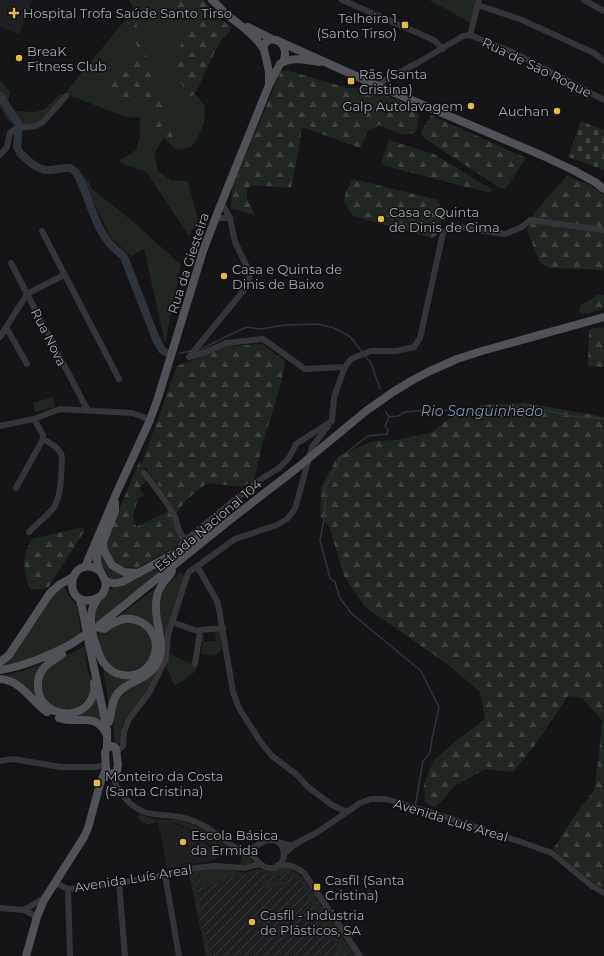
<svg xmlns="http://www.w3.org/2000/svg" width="604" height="956" font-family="Montserrat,sans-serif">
  <defs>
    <pattern id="industrial-furrows" width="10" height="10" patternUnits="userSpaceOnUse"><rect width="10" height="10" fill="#201f22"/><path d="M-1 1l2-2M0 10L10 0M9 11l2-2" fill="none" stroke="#3d3d40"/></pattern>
    <pattern id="forest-firs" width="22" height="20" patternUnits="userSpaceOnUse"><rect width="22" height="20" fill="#202721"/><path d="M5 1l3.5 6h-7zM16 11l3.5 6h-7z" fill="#3d443f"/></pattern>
    <pattern id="cemetery-stones" width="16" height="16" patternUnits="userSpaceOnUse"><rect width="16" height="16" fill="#202721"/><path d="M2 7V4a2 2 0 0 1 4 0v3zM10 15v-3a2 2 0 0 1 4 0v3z" fill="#3d443f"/></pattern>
  </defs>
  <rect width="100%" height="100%" fill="#141315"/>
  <path fill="#201f22" d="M 0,0 L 32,0 L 19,34 L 0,27 Z
    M 158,822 L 171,822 L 186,828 L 216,852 L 218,855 L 216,859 L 206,862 L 167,869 Z"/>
  <path fill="url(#industrial-furrows)" d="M 284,867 L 291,870 L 303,878 L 356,956 L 206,956 L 189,873 L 215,868 L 246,873 L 257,869 L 269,872 Z"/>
  <path fill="#202721" d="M 129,0 L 174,0 C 174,13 185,20 186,29 C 186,35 179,51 176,57 L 192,96 L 195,94 L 205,106 L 204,123 L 196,141 L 191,147 L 177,150 L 134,17 L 130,20 L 138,50 L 137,60 L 106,77 L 112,85 L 139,91 L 153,101 L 151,106 L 154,124 L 164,138 L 154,154 L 158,171 L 172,181 L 188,181 L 198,220 L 189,236 L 147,173 C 138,168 127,167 119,161 L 136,150 L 140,136 L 140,117 L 128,118 L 66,94 L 66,92 L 134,9 Z
    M 429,0 L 477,0 L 471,23 Z
    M 0,80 L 10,92 L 8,104 L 16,111 L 35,112 L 45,109 L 60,94 L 62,96 L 37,124 L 21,125 L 9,122 L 0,107 Z
    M 79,172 L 89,182 L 92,189 L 136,224 L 181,265 L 165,343 L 144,249 L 131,256 L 112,239 L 100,216 Z
    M 53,397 L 55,407 L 35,412 L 33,403 Z
    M 202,538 L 107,614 L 115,624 C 122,622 129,620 136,622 C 157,630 158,659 138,668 C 122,676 108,667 101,652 C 99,647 99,640 98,634 C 96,627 94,620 95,613 C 95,610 96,606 98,604 C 100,602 110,589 112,588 C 114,587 118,587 121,586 Z
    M 100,549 L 128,576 L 116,581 L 110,578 L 100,563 Z
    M 181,572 L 184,577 L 170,619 L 165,639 L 165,657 L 145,694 L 127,716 L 123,724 L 121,742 L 117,744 L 114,741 C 114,728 112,712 118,700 C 122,692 144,680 153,674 L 163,634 L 160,610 L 160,604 L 164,588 Z
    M 157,587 L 158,645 L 154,631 L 119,616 Z
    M 61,588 L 65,588 L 67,593 L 78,608 L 81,633 L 52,650 L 23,661 L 0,667 L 0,664 L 51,595 Z
    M 215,631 L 220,631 L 222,649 L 220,650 L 220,651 L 214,656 L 201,654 L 203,642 L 200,642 L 201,636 L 204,636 L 204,642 L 216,641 Z
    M 85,646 L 87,668 L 91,678 L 91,691 L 85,701 L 78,706 L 71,710 L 62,709 L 55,707 L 49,703 L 44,695 L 41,688 L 41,679 L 51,663 Z
    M 170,654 L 196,666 L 196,671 L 175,686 L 166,668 Z
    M 45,663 L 39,670 L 39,700 L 3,676 L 22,671 Z
    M 103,668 L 134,678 L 109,707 Z
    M 96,693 L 102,723 L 70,717 Z
    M 139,814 L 154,819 L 178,820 L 193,825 L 206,831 L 225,846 L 237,853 L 250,855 L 252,861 L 249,864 L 240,866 L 242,856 L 221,853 L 192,830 L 176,823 L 167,822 L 158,822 L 147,825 L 137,818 Z
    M 284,867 C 292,870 300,874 305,881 L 304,883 L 354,956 L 353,956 L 349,951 L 342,956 L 334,956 L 340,953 L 333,940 L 330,941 L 314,910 L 299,878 L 295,879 L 291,876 L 286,875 L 276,876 L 259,871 L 241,877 L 235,876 L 205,887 L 206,890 L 204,891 L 202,888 L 199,873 L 200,871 L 215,868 L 246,873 L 257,869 L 269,872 Z
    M 194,872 L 203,915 L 198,917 L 213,956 L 206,956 L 189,873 Z
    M 280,880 L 287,883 L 289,886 L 283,888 L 282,885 L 264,891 L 261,883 Z"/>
  <path fill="url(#forest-firs)" d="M 174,0 L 203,0 L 223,21 L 232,27 L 227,35 L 220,41 L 195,94 L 192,96 L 190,96 L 187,94 L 177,76 L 176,57 L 186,32 L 185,26 L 178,15 L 173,4 Z
    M 134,16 L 177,150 L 164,138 L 154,124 L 151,106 L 152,101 L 139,91 L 125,101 L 114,97 L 112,86 L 108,92 L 102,86 L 106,77 L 137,60 L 138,50 L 130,20 Z
    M 286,70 L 348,88 L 366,87 L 409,105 L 419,115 L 417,129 L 415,133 L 402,135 L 379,125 L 368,131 L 360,148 L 302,127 L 296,165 L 291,188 L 251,185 L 247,189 L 247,199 L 255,215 L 231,208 L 232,188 L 281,71 Z
    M 431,115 L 526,158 L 508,185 L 505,189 L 500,188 L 424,138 L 421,134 L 424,127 Z
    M 389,140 L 434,154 L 491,189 L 492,191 L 490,193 L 385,166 L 381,163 Z
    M 567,176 L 590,185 L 604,195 L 604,270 L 551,268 L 540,263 L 527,230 L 534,213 Z
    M 353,179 L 438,200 C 444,211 442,223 438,234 L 432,238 L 353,216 L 344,202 L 346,191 Z
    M 597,295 L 604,295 L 604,309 L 583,314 L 579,312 L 580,306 Z
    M 604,327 L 604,367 L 588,366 L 589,329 Z
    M 262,344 L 285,361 L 281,384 L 263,442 L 254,480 L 242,487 L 207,483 L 186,500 L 176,514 L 166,496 L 145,467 L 142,472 L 147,479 L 139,490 L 145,495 L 138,498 L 133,516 L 136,527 L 169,511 L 185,542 L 137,568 L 124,567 L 116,562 L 111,557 L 107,550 L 106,541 L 139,462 L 142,463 L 177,366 L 228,346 Z
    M 526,403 L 604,417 L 604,888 L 594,883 L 553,849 L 582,805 L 594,791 L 599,755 L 602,720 L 582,698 L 568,696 L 533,748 L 513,772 L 485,769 L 455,786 L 435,808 L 425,802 L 424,785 L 433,761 L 457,740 L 485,719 L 480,692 L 450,666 L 365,607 L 344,576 L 329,526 L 320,517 L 321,487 L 338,456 L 373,441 L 397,440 L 433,432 L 453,415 L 482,405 Z
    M 83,527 L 85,530 L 48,588 L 31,590 C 26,580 23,566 25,555 C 26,550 30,544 32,539 Z"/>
  <path fill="url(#cemetery-stones)" d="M 581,121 L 604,130 L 604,170 L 568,157 Z"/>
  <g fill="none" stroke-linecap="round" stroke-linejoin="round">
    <path stroke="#2e343c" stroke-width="1.5" d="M 199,349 L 204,348 L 225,337 L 247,327 L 260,329 L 285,325 L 318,324 L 334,328 L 349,336 L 353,340 L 362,352
      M 180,353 L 191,351
      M 365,356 L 371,363 L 380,389
      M 386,412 L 389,417 L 398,416 L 405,412 L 417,411 L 458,410 L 480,413 L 513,408 L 541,409 L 571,416 L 604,419
      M 389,417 L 385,426 L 388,430 L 387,434 L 368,436 L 342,456 L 325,488 L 325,515 L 320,540 L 330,578 L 335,582 L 340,598 L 351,613 L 421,671 L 439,707 L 432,739 L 430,753 L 423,761 L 415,807"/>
    <path stroke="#2e343c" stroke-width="8" d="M 0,96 L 19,125 L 17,147 L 20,153 L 31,163 L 37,167 L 45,170 L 51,170 L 65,168 L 70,168 L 76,172 C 90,196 93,228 114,248 C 117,251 121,254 124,257 L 156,339 L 162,350 L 165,352"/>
    <path stroke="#353539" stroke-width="6" d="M 342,0 L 427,37 L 435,41 L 443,49
      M 584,0 L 604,11
      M 478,5 L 522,20 L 594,53 L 604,61
      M 470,35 L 512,52 L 604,100
      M 470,35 L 479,0
      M 376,85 L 419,62 L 463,36 L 470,35
      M 0,155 L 7,147 L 10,133 L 16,128 L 36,126 L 43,122 L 66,96
      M 215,218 L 230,218
      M 42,231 L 119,379
      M 11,263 L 88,411
      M 6,327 L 27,364
      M 0,337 L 27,294 L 64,275
      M 189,357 L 248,285 L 250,273 L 235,242 L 230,218 L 224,207 L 220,205
      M 189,357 L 206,352 L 226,343 L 263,339 L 305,369 L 345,367
      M 0,426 L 14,423 L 34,419 L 60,409 L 132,413 L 141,416 L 150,420
      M 144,473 C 155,487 167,501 175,517 C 178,524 178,536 186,539 L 189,537 L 258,481 L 279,468 L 289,458 L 296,444 L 332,421 L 334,397 L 345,367 L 351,359 L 371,351 L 396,351 L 414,347 L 420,338 L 443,233 L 447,229 L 452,226 L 505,234 L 522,227 L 530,220 L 604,230
      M 16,488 L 43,439 L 43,435 L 34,419
      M 29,532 C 37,523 47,517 54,507 C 62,495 61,471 62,457 C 60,448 51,444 43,439
      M 197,566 L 217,601 L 219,609 L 233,692 L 239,708 L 260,741 L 272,756 L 296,774 L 308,787 L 332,805 L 347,812
      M 172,622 L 200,632 L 195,664
      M 200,630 L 223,628
      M 117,752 L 123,746 L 124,732 L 129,719 L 149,693 L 166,659 L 168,635 L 187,576 L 189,572 L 235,539 L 277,525 L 287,519 L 295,509 L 312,447 L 328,426
      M 0,761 L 13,759 L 61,767 L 95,767 L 106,765
      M 113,774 C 114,784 118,791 125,798 C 130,804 137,809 144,812 C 153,815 163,815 172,816 C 183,817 194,820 204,826 C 215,832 225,842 236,848 C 241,851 246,851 251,854 C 257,858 260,868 269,868 C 285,869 288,851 278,842
      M 244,851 C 256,850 260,840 270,840 C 279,840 285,847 295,845
      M 284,854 L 295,844 L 316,833 L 347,812 L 360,803 L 371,799 L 386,799 L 436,814 L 521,842 L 552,853 L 592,886 L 604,893
      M 278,865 C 288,864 297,867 304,873 L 360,956
      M 165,875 L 179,956
      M 55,883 L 68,889 L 81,888 L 119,883 L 165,875 L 196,868 L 214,866 L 245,868 L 255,865 L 261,865
      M 119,883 L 125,956
      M 68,889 L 70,956
      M 0,908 L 24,910 L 37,917
      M 24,910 L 41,900 L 44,900"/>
    <path stroke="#515258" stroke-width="8" d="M 212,0 C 217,4 221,9 225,13 C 239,25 255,34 264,50
      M 248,27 L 272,39
      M 276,40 L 376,85 L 541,155 L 573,170 L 595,182 L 604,189
      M 280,64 C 292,56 306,60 319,62
      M 269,82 L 269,72 L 267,62 L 264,50 L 264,45 L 268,40 C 283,37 288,51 283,62
      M 115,503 L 115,511 L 103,542 L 104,551 L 112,565 L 124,572 L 139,573
      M 99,544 C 97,551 96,558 98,566 C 100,574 108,579 105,589 C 103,595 98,599 91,600 C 61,606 69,551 100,571
      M 85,567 L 116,494 L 150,420 L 158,398 L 203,251 L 219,209 L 269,85 L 280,64
      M 105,580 C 111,584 115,584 122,582 L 184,548 L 207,532
      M 79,598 L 82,607 L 89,644 L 107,730 L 107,748 L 105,752 L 106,769 L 107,772 L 108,773
      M 95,642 C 97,648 99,656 103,662 C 108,669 114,674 123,675 C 154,680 169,637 141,622 C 127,615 116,620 104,629 L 101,628
      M 96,647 C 93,635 89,622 92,610 C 93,606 96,601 98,598
      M 62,654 C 56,659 47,663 43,669 C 39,674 38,679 38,684 C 36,711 72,724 89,703 C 91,700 93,696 94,692 C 95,689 94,686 94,683
      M 0,662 L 9,655 L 50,593 L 59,585 L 73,577
      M 0,670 C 22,667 57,653 76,641 C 83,636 90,631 97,627 L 235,516 L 297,468 L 366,411 L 393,392 L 411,381 L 430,371 L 457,359 L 482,351 L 604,317
      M 0,679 C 21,680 31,701 47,712
      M 59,718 C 62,719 65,720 69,720 C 86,721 97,715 107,735
      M 109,722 C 112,712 111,701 118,693 C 129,680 150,680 158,661 C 166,643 155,624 156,606 C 156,598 158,590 163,583 C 166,579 170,576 172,571
      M 107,748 L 112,746 L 115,747 L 116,749 L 118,765 L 117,771 L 116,773 L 109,774
      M 26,956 L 37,917 L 44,900 L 84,837 L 88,828 L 100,784 L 106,769"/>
  </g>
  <g fill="#e0bd40" stroke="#0f0e10" stroke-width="1.5">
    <path d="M12 7h4v4h4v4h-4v4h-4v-4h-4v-4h4z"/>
    <rect x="401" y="21" width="8" height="8" rx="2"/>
    <circle cx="19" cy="58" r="4"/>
    <rect x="347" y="77" width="8" height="8" rx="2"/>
    <circle cx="471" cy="106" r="4"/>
    <circle cx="557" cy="111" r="4"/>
    <circle cx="381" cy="219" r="4"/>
    <circle cx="224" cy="276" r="4"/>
    <rect x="93" y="779" width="8" height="8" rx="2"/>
    <circle cx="183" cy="842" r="4"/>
    <rect x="313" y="883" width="8" height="8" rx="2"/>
    <circle cx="252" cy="922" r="4"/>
  </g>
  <g text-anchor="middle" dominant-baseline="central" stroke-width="3" stroke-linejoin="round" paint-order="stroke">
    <g font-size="13" fill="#a6a9b4" stroke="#0f0e10" text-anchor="start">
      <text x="23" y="13">Hospital Trofa Saúde Santo Tirso</text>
      <text x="397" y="18" text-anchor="end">Telheira 1<tspan x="397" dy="15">(Santo Tirso)</tspan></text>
      <text x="27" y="51">BreaK<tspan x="27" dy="15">Fitness Club</tspan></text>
      <text x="359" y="74">Rãs (Santa<tspan x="359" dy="15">Cristina)</tspan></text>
      <text x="463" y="106" text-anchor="end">Galp Autolavagem</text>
      <text x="549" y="111" text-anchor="end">Auchan</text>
      <text x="389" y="212">Casa e Quinta<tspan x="389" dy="15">de Dinis de Cima</tspan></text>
      <text x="232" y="269">Casa e Quinta de<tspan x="232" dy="15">Dinis de Baixo</tspan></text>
      <text x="105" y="776">Monteiro da Costa<tspan x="105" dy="15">(Santa Cristina)</tspan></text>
      <text x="191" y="835">Escola Básica<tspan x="191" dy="15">da Ermida</tspan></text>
      <text x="325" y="880">Casfil (Santa<tspan x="325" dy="15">Cristina)</tspan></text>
      <text x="260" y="915">Casfil - Indústria<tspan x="260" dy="15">de Plásticos, SA</tspan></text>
    </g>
    <g font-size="13" fill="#a6a9b4" stroke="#0f0e10">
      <text transform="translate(537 67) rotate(26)">Rua de São Roque</text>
      <text transform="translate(188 263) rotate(-72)">Rua da Giesteira</text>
      <text transform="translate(49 337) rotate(63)">Rua Nova</text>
      <text transform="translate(208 525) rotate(-40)">Estrada Nacional 104</text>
      <text transform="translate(451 820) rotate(17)">Avenida Luís Areal</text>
      <text transform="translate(133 878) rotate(-9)">Avenida Luís Areal</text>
    </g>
    <g font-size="14" font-style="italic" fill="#8092ac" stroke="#0f0e10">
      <text x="482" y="411">Rio Sanguinhedo</text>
    </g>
  </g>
</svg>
